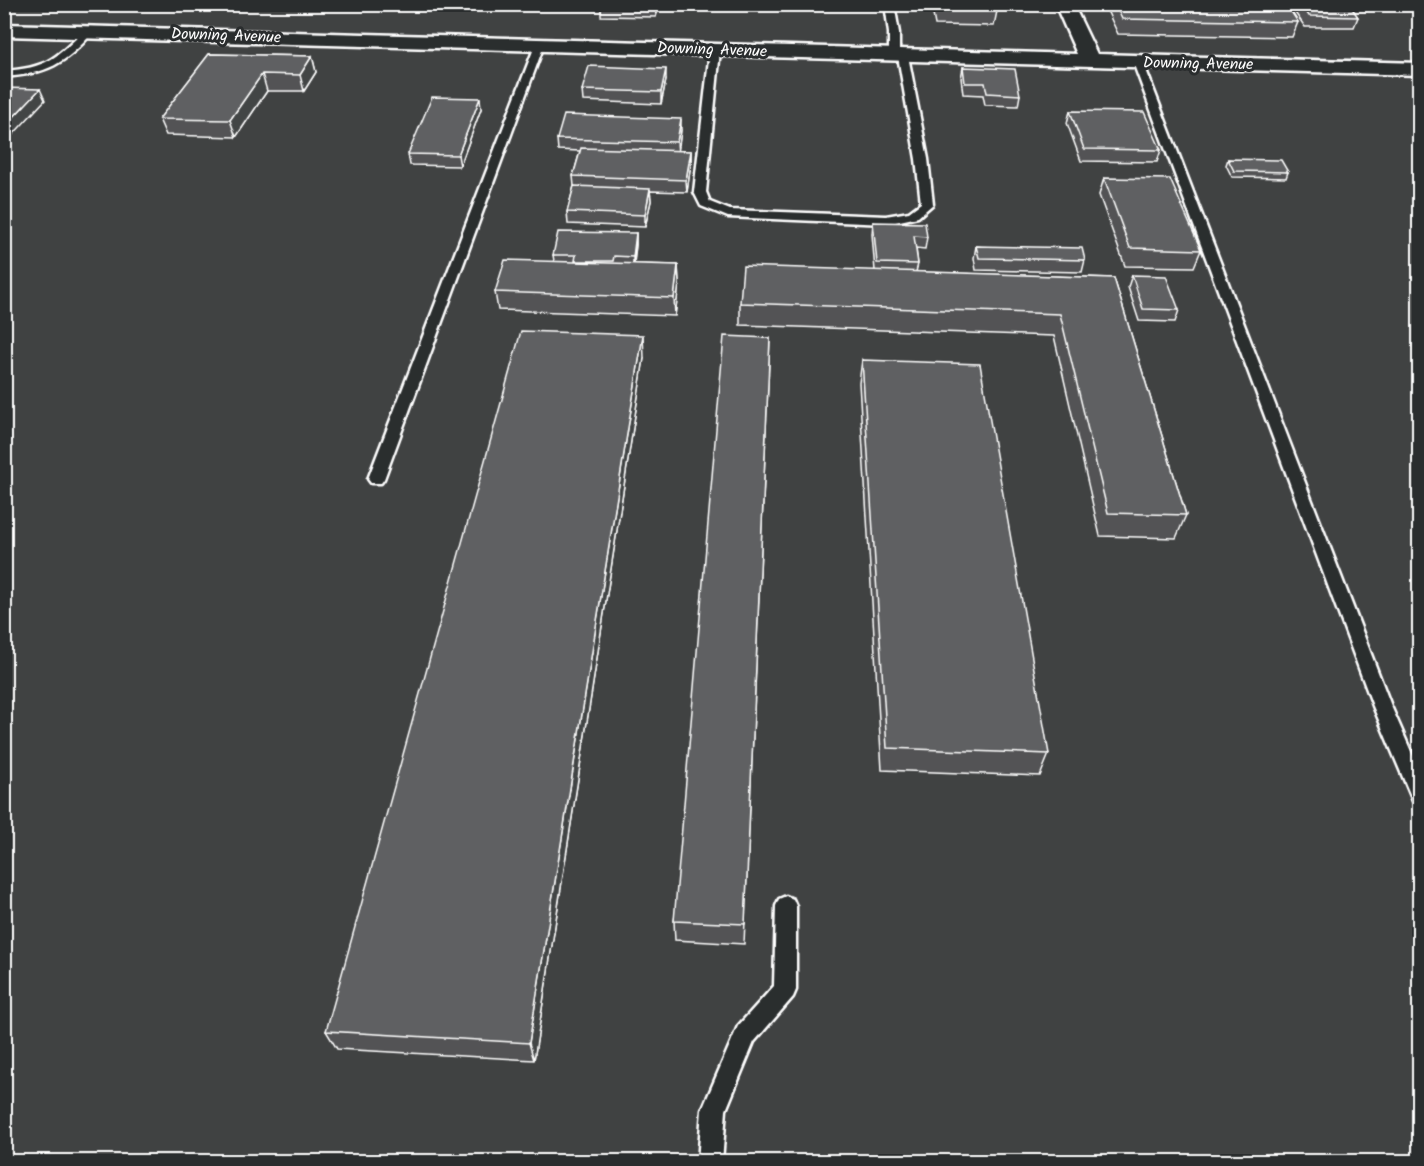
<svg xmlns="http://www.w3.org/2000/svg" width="1424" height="1166" font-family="Kalam,sans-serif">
  <rect width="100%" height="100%" fill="#333536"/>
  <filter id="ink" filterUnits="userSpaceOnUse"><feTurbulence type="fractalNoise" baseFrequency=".0167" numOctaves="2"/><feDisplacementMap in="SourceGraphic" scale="12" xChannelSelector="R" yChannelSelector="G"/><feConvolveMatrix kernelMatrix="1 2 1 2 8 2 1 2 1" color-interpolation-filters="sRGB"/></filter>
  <g filter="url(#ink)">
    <path fill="#404243" d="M 5,5 L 1419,5 L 1419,1161 L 5,1161 Z"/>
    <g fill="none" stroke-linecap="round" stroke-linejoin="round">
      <g stroke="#fff" stroke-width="5">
        <path id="lane" d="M 885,4 L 894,4 L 899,33 L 899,55 L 903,53 L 908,56 L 928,159 L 933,204 L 918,217 L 886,224 L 728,217 L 701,206 L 694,192 L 710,50 L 715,47 L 720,50 L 706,192 L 710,202 L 730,210 L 886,216 L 909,212 L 921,203 L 916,159 L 898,56 L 894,58 L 889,55 L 889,33 Z
          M 85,30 L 93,32 C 66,64 46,74 4,77 L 4,71 C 47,68 55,59 85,30 Z
          M 536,43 L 544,45 L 384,479 L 381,483 L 371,483 L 368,479 Z
          M 1135,60 L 1143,62 L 1391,706 L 1420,772 L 1420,803 L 1413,801 L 1373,706 L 1133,62 Z
          M 786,896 L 793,899 L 796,906 L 796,990 L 793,997 L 754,1042 L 726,1110 L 722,1162 L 698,1162 L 702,1110 L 738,1026 L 774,986 L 776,906 L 779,899 Z"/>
      </g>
      <g stroke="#fff" stroke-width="5">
        <path id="street" d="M 1055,4 L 1073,4 L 1097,54 L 1420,63 L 1420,75 L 4,36 L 4,24 L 1077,54 Z"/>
      </g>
      <use href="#lane" fill="#2a2d2e" fill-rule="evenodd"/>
      <use href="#street" fill="#2a2d2e" fill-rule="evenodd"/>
    </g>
    <path fill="#525354" stroke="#fff" stroke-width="1.5" d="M 601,4 L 659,4 L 656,17 L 601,16 Z
      M 931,4 L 995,4 L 997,11 L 994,26 L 935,25 Z
      M 1104,4 L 1286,4 L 1298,22 L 1292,37 L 1118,34 Z
      M 1289,4 L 1349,4 L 1358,17 L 1354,27 L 1305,27 Z
      M 209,54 L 312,56 L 316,72 L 304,91 L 267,91 L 236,137 L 166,135 L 159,119 Z
      M 963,67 L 1020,95 L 1018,106 L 985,105 L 983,95 L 963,94 L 961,78 Z
      M 666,80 L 661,104 L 583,101 L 582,90 Z
      M 481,109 L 460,166 L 410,165 L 408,154 Z
      M 1070,111 L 1161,150 L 1157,162 L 1081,161 L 1067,123 Z
      M 681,130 L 678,151 L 691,151 L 691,163 L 687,192 L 650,191 L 651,201 L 645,227 L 568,224 L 567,212 L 574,186 L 573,176 L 580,151 L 558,150 L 557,139 Z
      M 1228,159 L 1288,172 L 1286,178 L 1232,177 L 1226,165 Z
      M 1104,178 L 1201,250 L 1194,267 L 1125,266 L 1099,195 Z
      M 873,222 L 927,237 L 925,249 L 916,248 L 918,264 L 916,272 L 1114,278 L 1186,515 L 1176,538 L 1100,536 L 1054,336 L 740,325 L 740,303 L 875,271 L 872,234 Z
      M 636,233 L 636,245 L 634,264 L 678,265 L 679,283 L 675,316 L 498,310 L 495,292 L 554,261 L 553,255 Z
      M 976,246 L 1085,260 L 1082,272 L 976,270 L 974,258 Z
      M 1132,275 L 1179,310 L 1175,322 L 1139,321 L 1128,287 Z
      M 770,338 L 744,944 L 675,940 L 674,921 Z
      M 644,358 L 534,1060 L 337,1049 L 326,1031 Z
      M 862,360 L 1049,754 L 1040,776 L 882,770 L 859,383 Z"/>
    <path fill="#424445" stroke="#fff" stroke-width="1.5" d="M 656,4 L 659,4 L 656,17 Z
      M 312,56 L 316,72 L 304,91 L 300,75 Z
      M 666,69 L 666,80 L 661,104 L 661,92 Z
      M 262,74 L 267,91 L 236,137 L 230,120 Z
      M 40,89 L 45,100 L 7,141 L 4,136 L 4,127 Z
      M 480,98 L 481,109 L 460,166 L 458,155 Z
      M 681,119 L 681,130 L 678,154 L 677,142 Z
      M 691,151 L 691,163 L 687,192 L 686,180 Z
      M 650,189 L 651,201 L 645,227 L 645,215 Z
      M 636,233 L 636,245 L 633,269 L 633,257 Z
      M 678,265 L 679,283 L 675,316 L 674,298 Z
      M 643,335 L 644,358 L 534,1060 L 529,1043 Z"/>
    <path fill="#5f6162" stroke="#fff" stroke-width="1.5" d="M 601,4 L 656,4 L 656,6 L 600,5 Z
      M 936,4 L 995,4 L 997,11 L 937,10 Z
      M 1115,4 L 1286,4 L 1298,22 L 1122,19 Z
      M 1301,4 L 1349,4 L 1358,17 L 1309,16 Z
      M 209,54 L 312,56 L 300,75 L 262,74 L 230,120 L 159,119 Z
      M 589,66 L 666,69 L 661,92 L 582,90 Z
      M 963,67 L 1015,69 L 1020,95 L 987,93 L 985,83 L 965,83 Z
      M 4,88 L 40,89 L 4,127 Z
      M 432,97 L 480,98 L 458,155 L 408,154 Z
      M 1070,111 L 1144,112 L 1161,150 L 1084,149 Z
      M 564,115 L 681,119 L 677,142 L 557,139 Z
      M 581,148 L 691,151 L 686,180 L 573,176 Z
      M 1228,159 L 1281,160 L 1288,172 L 1234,171 Z
      M 1104,178 L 1170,179 L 1201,250 L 1130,248 Z
      M 574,186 L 650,189 L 645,215 L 567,212 Z
      M 873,222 L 925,223 L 927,237 L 914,236 L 918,264 L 877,263 Z
      M 558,232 L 636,233 L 633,257 L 614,256 L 613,261 L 575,261 L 576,255 L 553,255 Z
      M 976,246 L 1082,248 L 1085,260 L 979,258 Z
      M 505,260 L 678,265 L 674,298 L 495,292 Z
      M 743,266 L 1114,278 L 1186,515 L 1108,513 L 1060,314 L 740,303 Z
      M 1132,275 L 1166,276 L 1179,310 L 1143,309 Z
      M 521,331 L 643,335 L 529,1043 L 326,1031 Z
      M 724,336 L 770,338 L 745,924 L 674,921 Z
      M 862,360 L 980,364 L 1049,754 L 887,748 Z"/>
  </g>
  <g text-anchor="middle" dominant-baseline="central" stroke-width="6" stroke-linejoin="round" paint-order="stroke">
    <g font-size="16" fill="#fff" stroke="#2a2d2e">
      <text transform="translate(226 36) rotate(2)">Downing Avenue</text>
      <text transform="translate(712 50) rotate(2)">Downing Avenue</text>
      <text transform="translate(1198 64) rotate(1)">Downing Avenue</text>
    </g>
  </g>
  <rect width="1424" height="1166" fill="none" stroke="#2a2d2e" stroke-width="24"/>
  <rect x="12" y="12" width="1400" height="1142" fill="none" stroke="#fff" stroke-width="2" filter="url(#ink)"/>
</svg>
